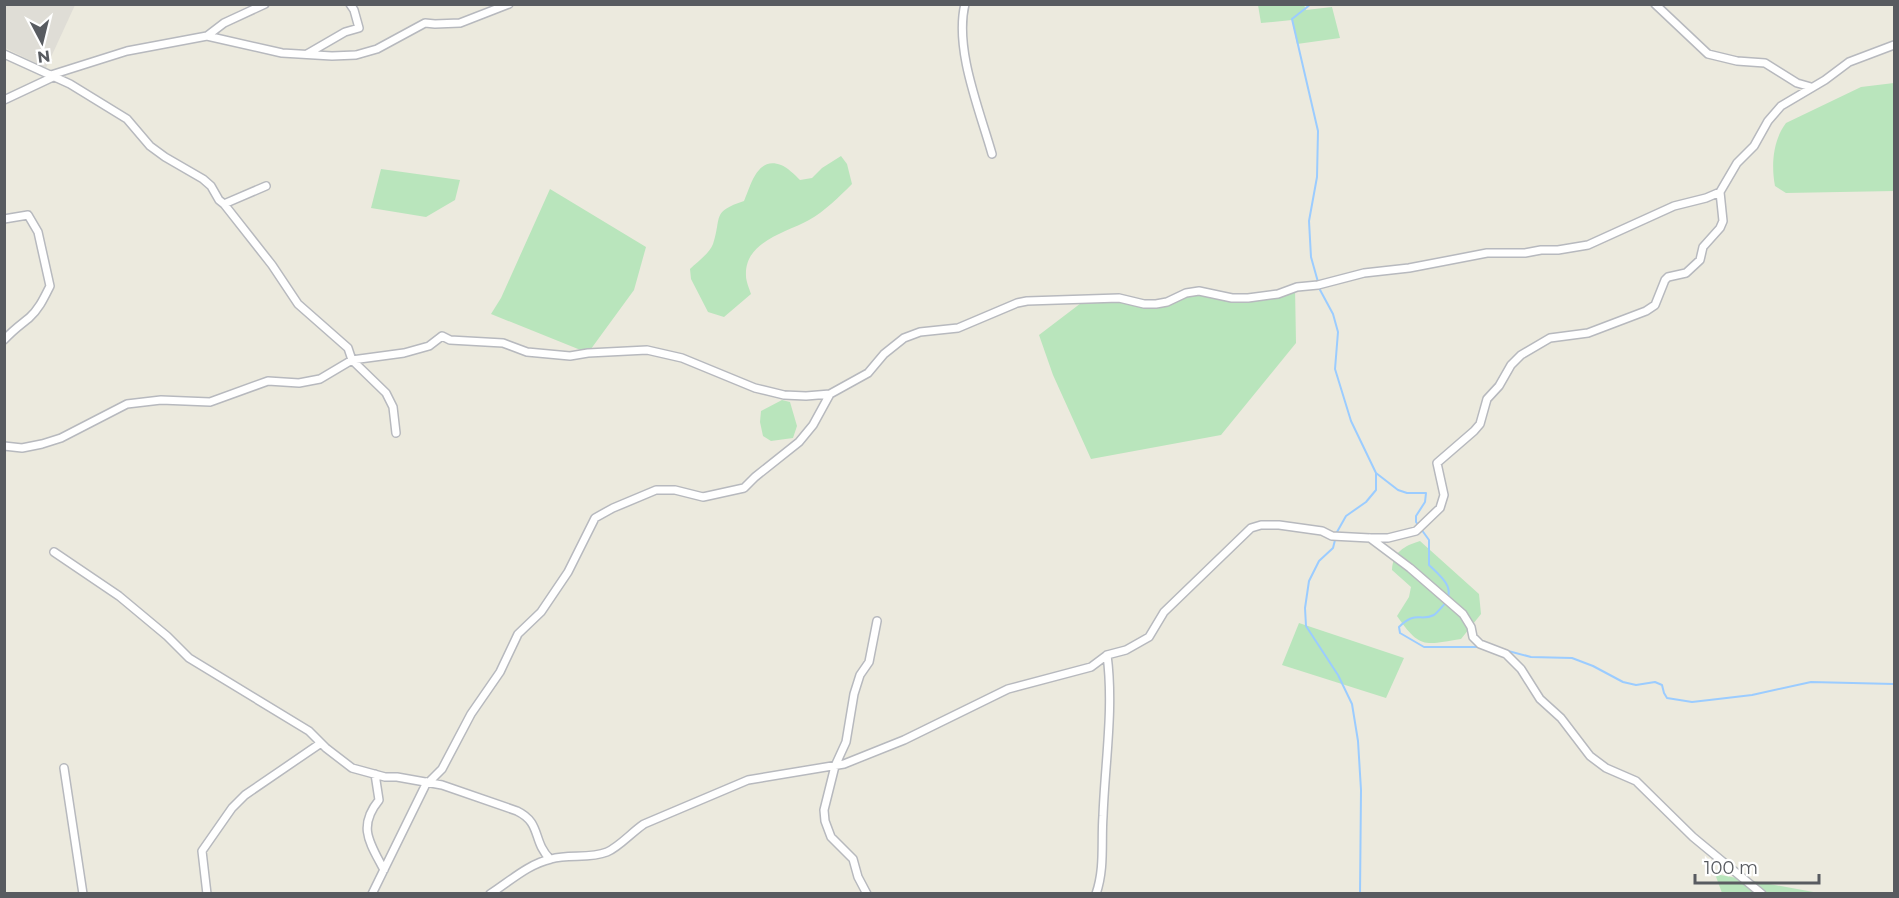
<svg xmlns="http://www.w3.org/2000/svg" width="1899" height="898" font-family="Montserrat,sans-serif">
  <rect width="100%" height="100%" fill="#eceade"/>
  <path fill="#dfddd6" d="M 5,4 L 75,5 L 46,68 L 5,48 Z"/>
  <path fill="#b9e5bc" d="M 1258,5 L 1304,5 L 1306,10 L 1332,7 L 1340,38 L 1297,44 L 1292,20 L 1261,23 Z
    M 1894,83 L 1894,191 L 1786,193 L 1775,186 C 1771,165 1773,140 1786,123 L 1861,87 Z
    M 841,156 L 847,164 L 852,184 C 839,197 825,211 809,220 C 786,233 744,241 746,276 C 746,281 749,288 751,294 L 724,317 L 708,312 L 691,279 L 690,269 C 697,262 709,254 713,244 C 722,216 711,212 744,201 C 751,185 757,156 781,165 C 787,167 795,175 800,180 L 812,178 L 822,168 Z
    M 381,169 L 460,180 L 455,200 L 426,217 L 371,208 Z
    M 550,189 L 646,247 L 634,290 L 588,353 L 491,314 L 501,298 Z
    M 1295,287 L 1296,343 L 1221,435 L 1091,459 L 1053,375 L 1039,335 L 1085,300 L 1119,299 L 1150,306 L 1193,292 L 1248,300 Z
    M 782,400 L 790,402 L 797,426 L 793,438 L 771,441 L 763,436 L 760,422 L 761,411 Z
    M 1420,541 L 1479,594 L 1481,614 L 1461,639 C 1424,645 1420,649 1397,616 L 1409,597 L 1411,587 L 1392,570 C 1393,552 1404,546 1420,541 Z
    M 1299,623 L 1404,658 L 1386,698 L 1282,665 Z
    M 1715,874 L 1819,893 L 1722,893 Z"/>
  <g fill="none" stroke-linecap="round" stroke-linejoin="round">
    <path stroke="#9bccff" stroke-width="2" d="M 1311,4 L 1292,19 L 1318,131 L 1317,177 L 1309,221 L 1311,257 L 1318,282
      M 1319,288 L 1333,314 L 1338,332 L 1335,369 L 1351,421 L 1376,473 L 1376,490 L 1366,502 L 1346,516 L 1337,532 L 1333,548 L 1319,561 L 1309,581 L 1305,608 L 1306,626 L 1338,675 L 1352,704 L 1358,741 L 1361,790 L 1360,894
      M 1376,473 L 1398,490 L 1407,493 L 1426,493 L 1425,502 L 1416,516 L 1416,522 L 1429,540 L 1429,565 C 1444,579 1458,590 1441,608 C 1439,610 1437,613 1434,615 C 1420,622 1416,610 1399,627 L 1400,633 L 1424,647 L 1479,647
      M 1497,648 L 1531,657 L 1572,658 L 1593,666 L 1623,682 L 1636,685 L 1655,682 L 1662,685 L 1664,693 L 1667,698 L 1692,702 L 1718,699 L 1752,695 L 1811,682 L 1894,684"/>
    <g stroke="#b7b9be" stroke-width="10">
      <path id="street" d="M 965,4 C 954,49 980,111 992,154
        M 1655,4 L 1708,54 L 1737,61 L 1765,63 L 1797,83 L 1811,87
        M 207,36 L 224,23 L 265,4
        M 4,54 L 70,84 L 127,119 L 150,146 L 165,157 L 203,179 L 211,186 L 219,200 L 224,204 L 266,186
        M 307,54 L 345,32 L 359,28 L 354,10 L 350,4
        M 51,75 L 127,51 L 207,36 L 282,53 L 332,56 L 356,55 L 377,49 L 425,23 L 435,24 L 460,23 L 509,4
        M 4,100 L 53,77
        M 224,204 L 272,265 L 298,304 L 348,348 L 352,360 L 386,393 L 393,407 L 396,433
        M 4,219 L 28,215 L 38,232 L 50,286 C 44,298 39,309 29,318 C 19,326 13,330 4,340
        M 4,446 L 22,448 L 42,444 L 61,438 L 127,404 L 161,400 L 210,402 L 268,381 L 299,383 L 320,379 L 352,360 L 404,353 L 429,346 L 442,336 L 450,340 L 503,343 L 527,352 L 570,356 L 588,353 L 647,350 L 682,358 L 755,388 L 784,395 L 806,396 L 830,394
        M 1370,538 L 1410,568 L 1463,614 L 1471,627 L 1473,637 L 1480,644 L 1506,654 L 1521,669 L 1540,699 L 1561,718 L 1590,756 L 1606,768 L 1636,781 L 1693,837 L 1762,894
        M 54,552 L 119,596 L 167,636 L 189,658 L 309,731 L 326,748 L 352,768 L 385,777 L 397,777 L 442,785 L 517,811 C 542,823 532,841 550,859
        M 64,768 L 83,894
        M 375,774 L 379,800 C 357,827 370,843 384,870
        M 429,782 L 442,769 L 471,714 L 500,672 L 518,634 L 541,612 L 568,572 L 595,518 L 613,508 L 656,490 L 675,490 L 703,497 L 744,488 L 755,477 L 799,442 L 813,425 L 830,394 L 868,373 L 884,354 L 904,338 L 920,332 L 958,328 L 1017,303 L 1027,301 L 1119,298 L 1144,304 L 1156,304 L 1167,302 L 1186,293 L 1199,291 L 1232,298 L 1248,298 L 1278,294 L 1297,287 L 1318,285 L 1364,273 L 1409,268 L 1487,253 L 1525,253 L 1541,250 L 1558,250 L 1588,245 L 1674,206 L 1706,198 L 1720,192
        M 207,894 L 202,851 L 232,808 L 245,795 L 321,743
        M 372,894 L 427,782
        M 490,894 C 509,882 528,864 551,859 C 569,854 590,859 607,852 C 619,847 632,832 644,824 L 748,780 L 844,764 L 904,740 L 1008,689 L 1091,667 L 1107,655 L 1126,650 L 1149,637 L 1164,612 L 1251,528 L 1261,525 L 1279,525 L 1322,531 L 1332,536 L 1370,538 L 1388,538 L 1416,531 L 1440,508 L 1444,495 L 1437,463 L 1474,431 L 1480,424 L 1487,399 L 1499,386 L 1511,365 L 1521,355 L 1550,338 L 1588,333 L 1646,311 L 1655,305 L 1665,280 L 1668,277 L 1686,273 L 1700,260 L 1703,247 L 1720,228 L 1723,221 L 1720,192 L 1737,163 L 1754,146 L 1768,121 L 1781,106 L 1825,80 L 1849,62 L 1894,45
        M 867,894 L 858,877 L 853,859 L 831,837 L 825,821 L 824,810 L 835,766 L 846,742 L 854,694 L 860,675 L 869,662 L 877,621
        M 1096,894 C 1105,868 1101,842 1103,816 C 1105,762 1114,708 1107,655"/>
    </g>
    <use href="#street" stroke="#fff" stroke-width="7"/>
  </g>
  <rect width="1899" height="898" fill="none" stroke="#585b60" stroke-width="12"/>
  <g transform="translate(42 42) rotate(173)" stroke="#ffffff" stroke-width="4.5" paint-order="stroke">
  <path d="M0-4.5L10 22L0 15L-10 22Z" fill="#585b60"/>
  <text y="-9" font-size="16" font-weight="bold" text-anchor="middle" fill="#585b60">N</text>
  </g>
  <path d="M1695 874v9h124v-9" fill="none" stroke="#585b60" stroke-width="3"/>
  <text x="1704" y="874" font-size="18" fill="#585b60" stroke="#ffffff" stroke-width="4.5" paint-order="stroke">100 m</text>
</svg>
